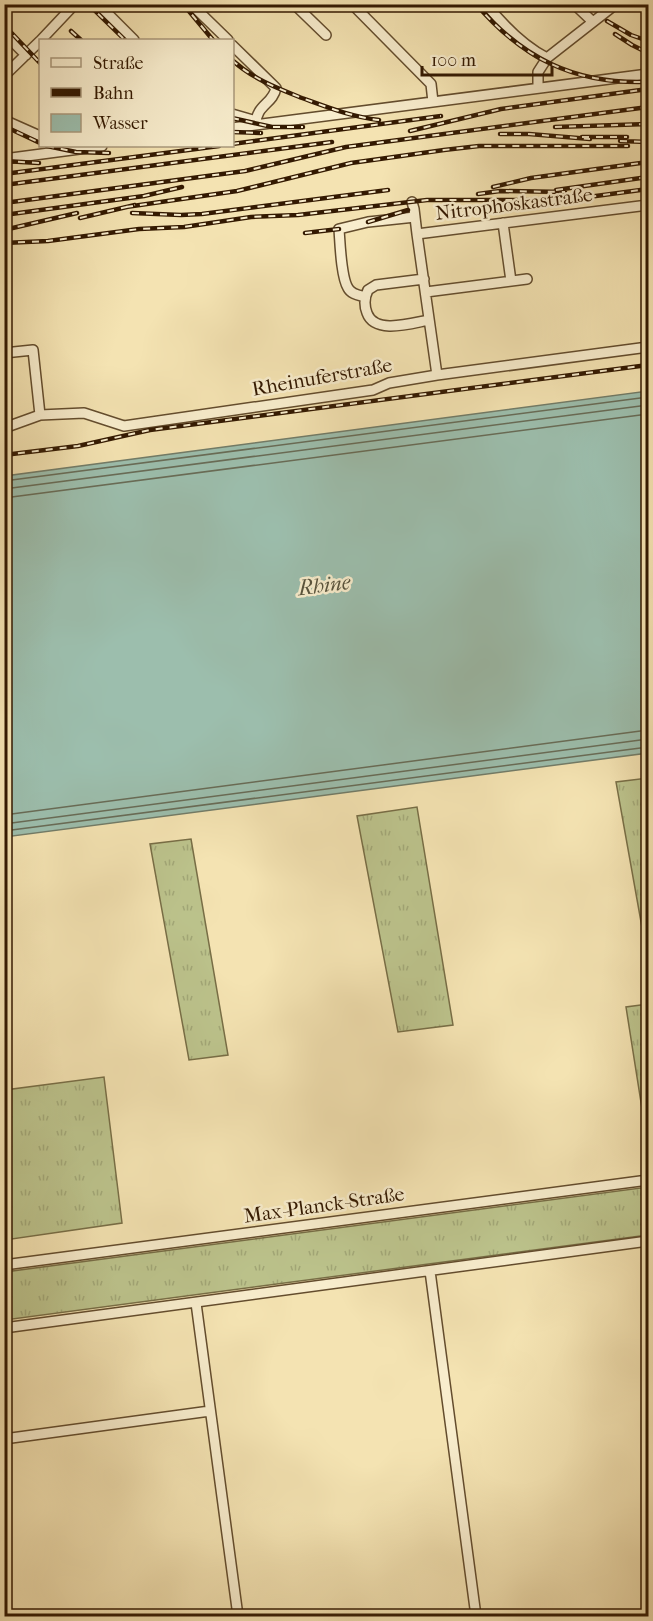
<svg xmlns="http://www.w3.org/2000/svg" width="653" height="1621" font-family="'IM FELL French Canon',serif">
  <defs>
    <pattern id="grass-tufts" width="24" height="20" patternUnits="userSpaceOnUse" patternTransform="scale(1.5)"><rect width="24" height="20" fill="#bcc38c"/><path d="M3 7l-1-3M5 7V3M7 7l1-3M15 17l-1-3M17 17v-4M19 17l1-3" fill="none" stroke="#a2a777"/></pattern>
  </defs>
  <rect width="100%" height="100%" fill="#f4e3b2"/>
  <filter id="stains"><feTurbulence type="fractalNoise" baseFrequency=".00333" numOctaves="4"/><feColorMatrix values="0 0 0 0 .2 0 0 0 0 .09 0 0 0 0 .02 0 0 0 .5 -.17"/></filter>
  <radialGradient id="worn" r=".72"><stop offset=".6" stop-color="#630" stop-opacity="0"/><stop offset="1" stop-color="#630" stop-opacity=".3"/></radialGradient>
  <path fill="url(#grass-tufts)" stroke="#786e46" stroke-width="1.5" d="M 648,778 L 648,961 L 616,782 Z
    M 417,807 L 453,1025 L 398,1032 L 357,816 Z
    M 191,839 L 228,1055 L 189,1060 L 150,844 Z
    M 648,1004 L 648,1147 L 626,1007 Z
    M 104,1077 L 122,1223 L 5,1240 L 5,1090 Z
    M 648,1187 L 648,1235 L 5,1320 L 5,1272 Z"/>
  <path fill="#9cbead" stroke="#727c68" stroke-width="1.5" d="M 648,391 L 648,753 L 5,837 L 5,476 Z"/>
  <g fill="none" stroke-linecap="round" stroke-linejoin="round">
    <path stroke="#686c57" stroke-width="1.5" d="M 4,481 L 648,397
      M 4,489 L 648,405
      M 4,498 L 648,414
      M 4,815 L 648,730
      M 4,824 L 648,739
      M 4,831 L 648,747"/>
    <g stroke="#634c2d" stroke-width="12">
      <path id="minor" d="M 98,4 L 134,40
        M 191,4 L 228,40
        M 294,4 L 326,35
        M 352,4 L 431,84 L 433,102
        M 486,4 C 503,25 523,46 547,58
        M 574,4 L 593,22
        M 4,33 L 26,55
        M 41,40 L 75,4
        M 232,45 L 276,88 C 273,104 256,105 256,124
        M 4,76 L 40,41
        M 538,88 L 538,72 L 547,58 L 616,4
        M 232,114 L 256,121
        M 4,120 L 40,136
        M 232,128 L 648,74
        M 4,159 L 102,146
        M 412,202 L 414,209 L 417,234
        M 503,223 L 511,281
        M 424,279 L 376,285 L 368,290 C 364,298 364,305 367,313 C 375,335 412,323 429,320
        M 426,292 L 527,279
        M 365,297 C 358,295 351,294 348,288 C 341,277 340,242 339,229 L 368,222 L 415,217
        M 4,353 L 33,350 L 40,415
        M 437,375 L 417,234 L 648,205
        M 4,428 L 40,415 L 84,413 L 124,426 L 373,390 L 389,383 L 437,375 L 648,347
        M 4,1265 L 648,1180
        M 430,1271 L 476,1616
        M 196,1303 L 238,1616
        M 4,1328 L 648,1241
        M 4,1439 L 210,1411"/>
    </g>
    <use href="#minor" stroke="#f8edcd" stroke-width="9"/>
    <g stroke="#331901" stroke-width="4.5">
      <path id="rail" d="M 88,4 L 125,40
        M 183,4 L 213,40
        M 476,4 C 522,58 574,84 646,82
        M 607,21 L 631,35 L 648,41
        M 4,25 L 40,63
        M 71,31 L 81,40
        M 615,34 L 632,45 L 648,53
        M 232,60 C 253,79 277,88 302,98 C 327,107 352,117 379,120
        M 232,118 L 272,127 L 303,127
        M 4,126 L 40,143
        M 555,127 L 648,124
        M 410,131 L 501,109 L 648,89
        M 232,132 L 261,133
        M 500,134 L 529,134 L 590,139
        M 582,137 L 627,137
        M 620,141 L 648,142
        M 232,144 L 441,116
        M 47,146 L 76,152 L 109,153
        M 4,161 L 39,163
        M 4,174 L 219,146
        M 4,185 L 332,142
        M 493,187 L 531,178 L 648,162
        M 556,190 L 648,177
        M 478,194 L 500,191 L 565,192
        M 4,203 L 245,171 L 346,147 L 648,107
        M 126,207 L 237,191 L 351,163 L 444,150 L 479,146 L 628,146
        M 132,213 L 181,215 L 202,214 L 388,190
        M 4,215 L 144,196 L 182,187
        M 80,218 L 135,205
        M 368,222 L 408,210
        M 4,230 L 77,213
        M 305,233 L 339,229
        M 4,243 L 48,241 L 139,229 L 184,227 L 251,217 L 298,215 L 427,200 L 566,200 L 648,189
        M 4,455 L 78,446 L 150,430 L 648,365"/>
    </g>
    <use href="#rail" stroke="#f8edcd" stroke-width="2" stroke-dasharray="7" stroke-linecap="butt"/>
  </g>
  <g text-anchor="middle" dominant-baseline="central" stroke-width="5" stroke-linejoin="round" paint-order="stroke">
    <g font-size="20" fill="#331901" stroke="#f8edcd">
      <text transform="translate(514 204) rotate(-7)">Nitrophoskastraße</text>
      <text transform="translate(322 377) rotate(-10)">Rheinuferstraße</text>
      <text transform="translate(324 1205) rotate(-8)">Max-Planck-Straße</text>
    </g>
    <g font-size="21" font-style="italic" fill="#58533d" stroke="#f8edcd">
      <text transform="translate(324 585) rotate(-7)">Rhine</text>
    </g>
  </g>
  <rect width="653" height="1621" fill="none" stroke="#f4e3b2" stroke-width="24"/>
  <rect x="6" y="6" width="641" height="1609" fill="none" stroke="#331901" stroke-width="3"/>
  <rect x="12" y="12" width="629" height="1597" fill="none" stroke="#331901" stroke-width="1.5"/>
  <rect x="39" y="39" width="195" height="108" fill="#f8edcd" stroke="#a9987b" stroke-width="1.5"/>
  <rect x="51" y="58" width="30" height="9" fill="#f8edcd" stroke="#a9987b" stroke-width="1.5"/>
  <text x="93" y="69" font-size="18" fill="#331901">Straße</text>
  <rect x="51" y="88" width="30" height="9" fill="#331901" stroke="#a9987b" stroke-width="1.5"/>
  <text x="93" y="99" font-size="18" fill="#331901">Bahn</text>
  <rect x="51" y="114" width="30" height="18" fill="#9cbead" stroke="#a9987b" stroke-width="1.5"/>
  <text x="93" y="129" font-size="18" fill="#331901">Wasser</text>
  <path d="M422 66v9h130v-9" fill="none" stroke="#331901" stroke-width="3"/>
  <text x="431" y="66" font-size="18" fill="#331901" stroke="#f8edcd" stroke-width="4.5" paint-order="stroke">100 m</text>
  <rect width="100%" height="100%" filter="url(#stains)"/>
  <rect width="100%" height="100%" fill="url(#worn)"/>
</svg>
